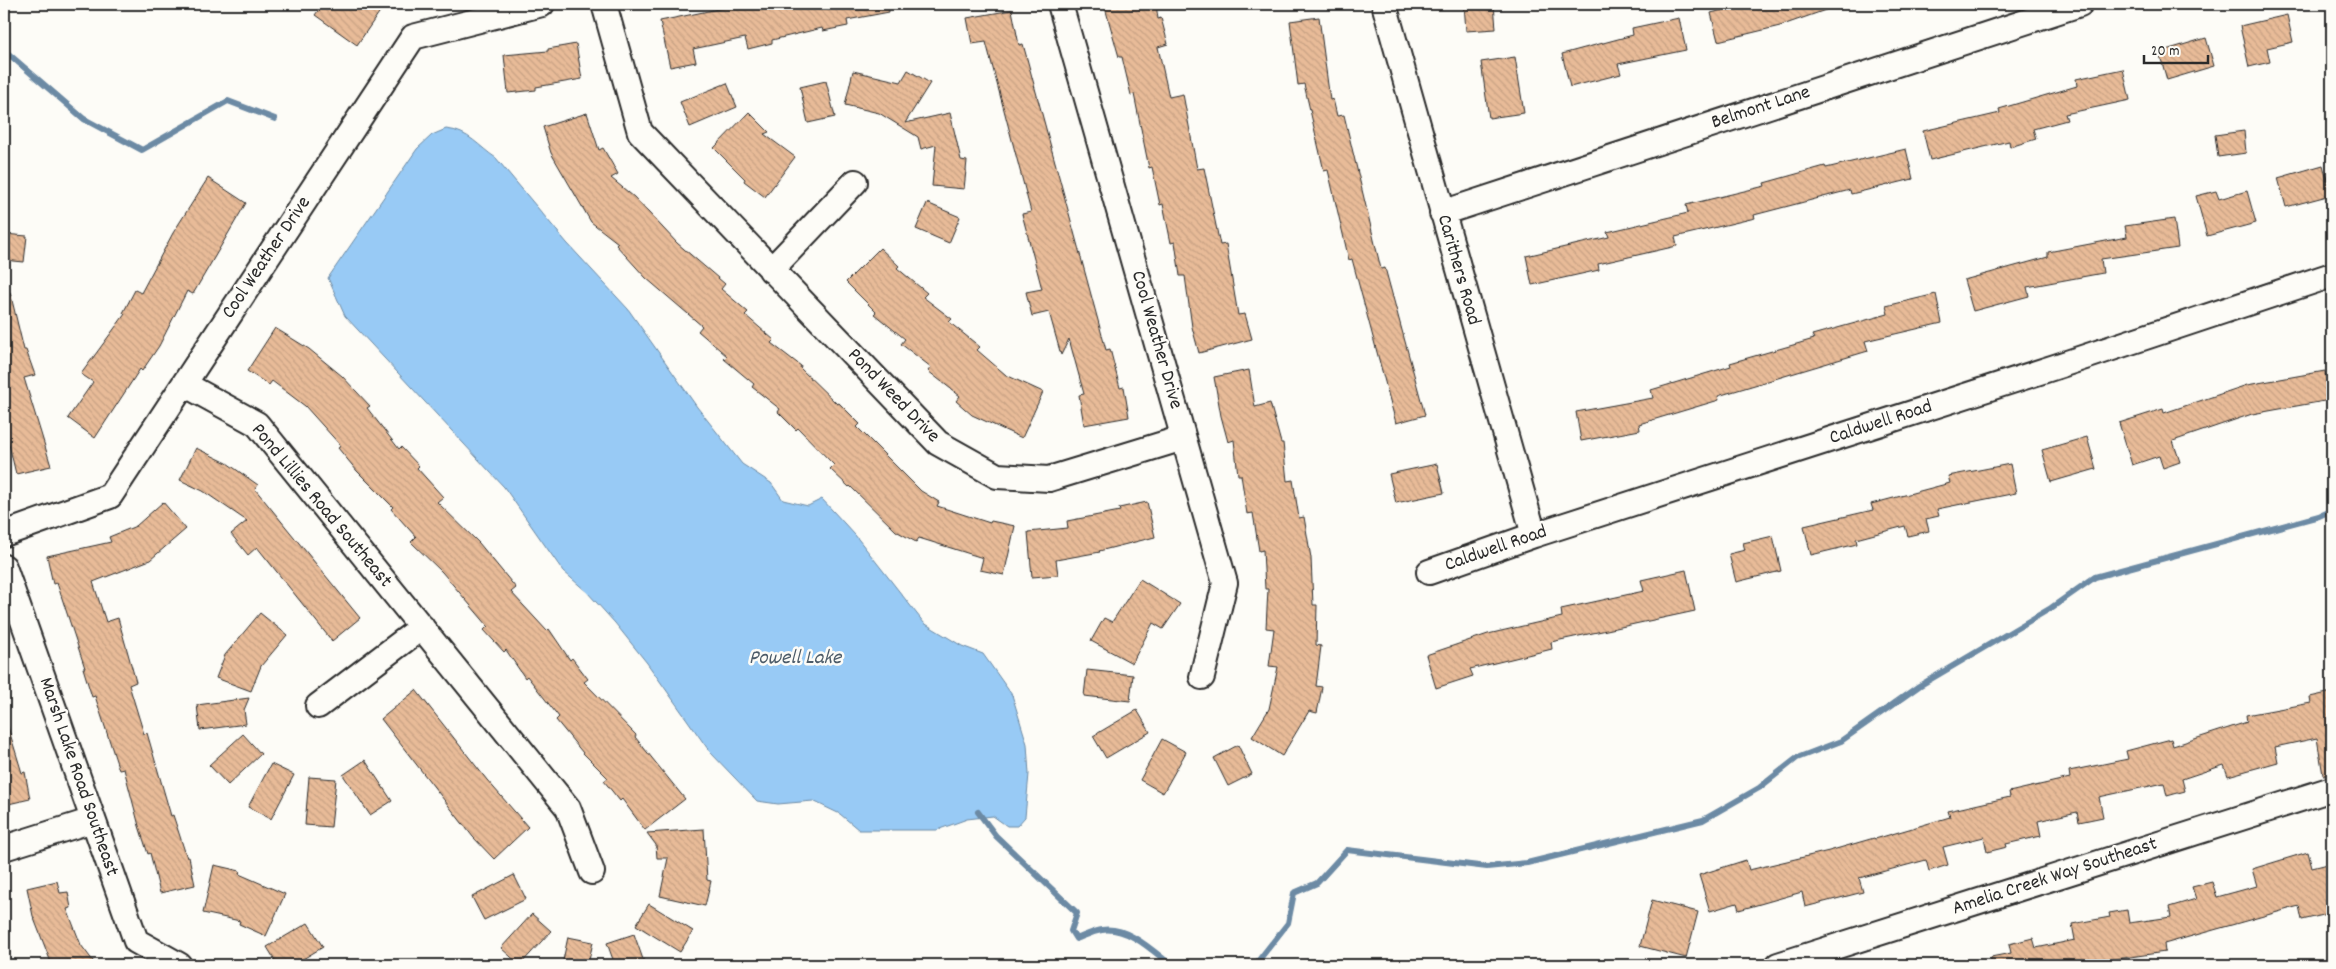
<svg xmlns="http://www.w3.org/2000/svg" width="2336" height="969" font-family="Dekko,sans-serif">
  <defs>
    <pattern id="building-back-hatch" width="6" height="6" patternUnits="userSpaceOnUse" patternTransform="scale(1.25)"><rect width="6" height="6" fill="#e8bb98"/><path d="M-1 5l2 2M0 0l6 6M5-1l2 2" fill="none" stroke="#c7a183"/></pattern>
  </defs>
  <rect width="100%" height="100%" fill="#fdfcf7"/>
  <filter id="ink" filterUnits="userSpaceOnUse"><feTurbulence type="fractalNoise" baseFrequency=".02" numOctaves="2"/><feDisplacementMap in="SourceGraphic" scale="10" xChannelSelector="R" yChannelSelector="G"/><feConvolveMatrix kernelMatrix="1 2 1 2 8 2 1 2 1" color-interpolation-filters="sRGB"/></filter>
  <g filter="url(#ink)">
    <path fill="#98caf5" stroke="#6c8aa4" d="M 446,129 C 469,131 479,147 496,158 L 567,243 L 628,309 L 697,407 L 742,464 L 771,483 L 783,500 L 808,506 L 822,499 L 855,535 L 924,623 L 962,646 L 983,654 L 1012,695 L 1027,744 L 1029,774 L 1025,817 L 1017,826 L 1007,826 L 993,816 L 967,819 L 937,830 L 859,830 L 840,814 L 813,801 L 778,804 L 757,801 L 710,752 L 647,663 L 615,623 L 587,592 L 563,571 L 504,487 L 345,316 L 328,278 L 417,149 L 432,135 Z"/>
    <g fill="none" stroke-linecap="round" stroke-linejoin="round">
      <path stroke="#6c8aa4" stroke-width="6" d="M 4,50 L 84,119 L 142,150 L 228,101 L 275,119
        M 978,812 L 996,836 L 1077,913 L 1071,931 L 1076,939 C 1084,936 1094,931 1102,930 C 1128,926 1153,951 1171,965
        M 1255,965 L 1288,923 L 1294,893 L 1317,883 L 1347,850 L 1487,867 L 1527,863 L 1703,820 L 1759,788 L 1797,758 L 1841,741 L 1919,686 L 2051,608 L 2095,577 L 2319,516 L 2332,510"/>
    </g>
    <path fill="url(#building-back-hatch)" stroke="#2b2b2b" d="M 323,4 L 385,4 L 357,45 L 315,15 Z
      M 742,4 L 888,4 L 889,12 L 847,20 L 848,26 L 823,31 L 822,28 L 772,40 L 772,43 L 748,49 L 745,38 L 693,49 L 696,62 L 670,67 L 660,21 Z
      M 1104,4 L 1156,4 L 1158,19 L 1161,18 L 1168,44 L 1158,47 L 1169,97 L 1183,94 L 1197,169 L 1204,168 L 1220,245 L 1226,244 L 1238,315 L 1245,314 L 1252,339 L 1199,353 L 1192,327 L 1185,276 L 1180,276 L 1175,242 L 1171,243 L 1163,204 L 1160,205 L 1152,167 L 1149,168 L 1134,94 L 1131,95 L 1122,57 L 1119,57 Z
      M 1464,4 L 1494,4 L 1496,29 L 1466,31 Z
      M 1738,4 L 1833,4 L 1834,7 L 1780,26 L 1718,41 L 1711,13 L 1739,6 Z
      M 1012,10 L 1019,45 L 1023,44 L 1106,350 L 1110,349 L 1120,388 L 1124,387 L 1129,417 L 1084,425 L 1079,395 L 1084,394 L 1069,339 L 1061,355 L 1049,312 L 1032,316 L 1026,292 L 1042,289 L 1022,214 L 1031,212 L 986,42 L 972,44 L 967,18 Z
      M 2287,15 L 2293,42 L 2267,48 L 2270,62 L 2249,67 L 2240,26 Z
      M 1319,17 L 1330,100 L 1333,99 L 1337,116 L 1344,115 L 1381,269 L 1385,268 L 1425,415 L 1396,423 L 1352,259 L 1349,260 L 1328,170 L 1324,171 L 1304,84 L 1298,85 L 1290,21 Z
      M 1679,18 L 1686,50 L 1618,64 L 1621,74 L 1570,87 L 1562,54 L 1633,35 L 1632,28 Z
      M 2206,38 L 2214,66 L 2167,80 L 2159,52 Z
      M 576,44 L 582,79 L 536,87 L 536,90 L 508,93 L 504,55 L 548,51 L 548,49 Z
      M 1515,57 L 1524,113 L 1489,118 L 1481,62 Z
      M 2123,69 L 2130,100 L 2065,114 L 2067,120 L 2033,129 L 2036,139 L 2010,147 L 2009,141 L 1930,160 L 1923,131 L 2000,113 L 1999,109 L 2077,86 L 2076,79 Z
      M 908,70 L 930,83 L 905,123 L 950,113 L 961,160 L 967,161 L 964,189 L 932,186 L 936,145 L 921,149 L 918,137 L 879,113 L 845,105 L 853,71 L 901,82 Z
      M 826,81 L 835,117 L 808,123 L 800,87 Z
      M 727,83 L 737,107 L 690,127 L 680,102 Z
      M 749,112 L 769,132 L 764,134 L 795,157 L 765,197 L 744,181 L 745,179 L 714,148 Z
      M 587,113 L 599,150 L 603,148 L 618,174 L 611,178 L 634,197 L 677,243 L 725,284 L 721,289 L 748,312 L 745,315 L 774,340 L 771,343 L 801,366 L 800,368 L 837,404 L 839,403 L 860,424 L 857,427 L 921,491 L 939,502 L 937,506 L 990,523 L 991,521 L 1015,526 L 1004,575 L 980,570 L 983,558 L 919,538 L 916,542 L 896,531 L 850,486 L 849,487 L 830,469 L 834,465 L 798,428 L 796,430 L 778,412 L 780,409 L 752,387 L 754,384 L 724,359 L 727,356 L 698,331 L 702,326 L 646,278 L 616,245 L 618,243 L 591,222 L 551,153 L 543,127 Z
      M 2244,131 L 2246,153 L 2218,157 L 2215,135 Z
      M 1906,149 L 1913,179 L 1851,194 L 1850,190 L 1754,215 L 1755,218 L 1675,237 L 1677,246 L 1598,264 L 1599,270 L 1532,285 L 1526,256 L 1609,237 L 1607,232 L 1688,213 L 1686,205 L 1765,186 L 1764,183 L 1825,166 L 1826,168 Z
      M 2323,165 L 2331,195 L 2286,207 L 2278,178 Z
      M 208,178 L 246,203 L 193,294 L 187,291 L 159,346 L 142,371 L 140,369 L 95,438 L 68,418 L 93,382 L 81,374 L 125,314 L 123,313 L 135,290 L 141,293 L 173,233 Z
      M 2216,191 L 2219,199 L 2247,191 L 2256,223 L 2207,236 L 2196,196 Z
      M 927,203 L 960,217 L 949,243 L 916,229 Z
      M 2174,219 L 2178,248 L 2101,259 L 2103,273 L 2027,287 L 2029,296 L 1973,311 L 1964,280 L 2048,257 L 2048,252 L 2127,237 L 2125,226 Z
      M 4,234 L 27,236 L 24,262 L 4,260 Z
      M 880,248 L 899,266 L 897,268 L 927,293 L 923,297 L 952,319 L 949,322 L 980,347 L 977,350 L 1006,375 L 1043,392 L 1022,438 L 972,415 L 956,401 L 960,396 L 928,371 L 931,367 L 901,344 L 905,339 L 874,314 L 876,312 L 846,282 Z
      M 10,292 L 24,350 L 26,350 L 35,375 L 24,378 L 51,466 L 16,474 L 7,436 L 4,437 L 4,293 Z
      M 1936,294 L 1942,323 L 1865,341 L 1868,351 L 1718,396 L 1719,400 L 1639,424 L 1640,430 L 1581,441 L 1576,412 L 1653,398 L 1651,390 L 1731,366 L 1730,363 L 1814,339 L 1812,335 L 1888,314 L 1886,306 Z
      M 275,328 L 309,349 L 342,376 L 370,406 L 367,408 L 399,449 L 401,447 L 419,466 L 417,468 L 443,497 L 437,502 L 479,543 L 516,588 L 511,592 L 547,631 L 549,629 L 570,660 L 572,658 L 588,679 L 584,682 L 636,735 L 635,737 L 685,799 L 645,830 L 622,799 L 620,801 L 604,781 L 608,778 L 583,753 L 556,720 L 559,717 L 527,676 L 525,678 L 506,650 L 504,652 L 484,630 L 488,626 L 442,572 L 411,542 L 416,537 L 391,509 L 393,507 L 357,471 L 338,448 L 341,446 L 305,406 L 272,381 L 269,385 L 247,371 Z
      M 1249,370 L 1255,407 L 1270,403 L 1281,443 L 1283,443 L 1287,481 L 1293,480 L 1299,518 L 1304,517 L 1311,558 L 1313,605 L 1317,605 L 1316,645 L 1321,646 L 1316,686 L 1322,687 L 1317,713 L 1309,711 L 1282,756 L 1252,737 L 1269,709 L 1278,667 L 1269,666 L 1274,629 L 1266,628 L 1268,589 L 1265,589 L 1263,550 L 1259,551 L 1253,513 L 1247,514 L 1241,475 L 1238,475 L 1234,440 L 1228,442 L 1221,416 L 1214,377 Z
      M 2325,371 L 2330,400 L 2252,414 L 2173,441 L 2180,462 L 2163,468 L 2159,456 L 2132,465 L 2119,423 L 2163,409 L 2164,413 L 2247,385 Z
      M 2087,437 L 2096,469 L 2051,482 L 2042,450 Z
      M 196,448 L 227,463 L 258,485 L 255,489 L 360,618 L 332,641 L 257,547 L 248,555 L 231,534 L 247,521 L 203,491 L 180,480 Z
      M 1437,464 L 1444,493 L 1396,503 L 1389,474 Z
      M 2010,464 L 2016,493 L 1937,509 L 1939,516 L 1926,519 L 1929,531 L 1908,536 L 1905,526 L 1856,539 L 1857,544 L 1811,555 L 1804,526 L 1873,510 L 1871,504 L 1950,483 L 1948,476 Z
      M 163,502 L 186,529 L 150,560 L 93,582 L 106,622 L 118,618 L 136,682 L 129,685 L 144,734 L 147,733 L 171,816 L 173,815 L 187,858 L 189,857 L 195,885 L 160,893 L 150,853 L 148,854 L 139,826 L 124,769 L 119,770 L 95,696 L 92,697 L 83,668 L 85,668 L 57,583 L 53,584 L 47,556 L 111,542 L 109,537 L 136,526 Z
      M 1147,502 L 1155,537 L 1099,551 L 1100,552 L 1056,560 L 1058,575 L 1032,577 L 1028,532 L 1068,528 L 1067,521 L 1120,511 L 1119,508 Z
      M 1773,536 L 1781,571 L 1736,582 L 1729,554 L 1745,550 L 1743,543 Z
      M 1686,570 L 1695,611 L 1551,642 L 1552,649 L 1470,669 L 1473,676 L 1436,688 L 1426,655 L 1488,634 L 1562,617 L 1561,609 L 1644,591 L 1641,580 Z
      M 1140,579 L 1180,604 L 1163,629 L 1153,623 L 1132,663 L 1091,641 L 1104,618 L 1112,622 Z
      M 260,613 L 287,635 L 261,666 L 251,691 L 216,678 L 225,655 Z
      M 1087,670 L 1133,675 L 1130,701 L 1084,696 Z
      M 416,690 L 487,780 L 528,827 L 494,859 L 473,837 L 381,719 Z
      M 2332,692 L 2332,774 L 2323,775 L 2317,738 L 2275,747 L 2278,762 L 2228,776 L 2224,765 L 2182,779 L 2185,791 L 2167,796 L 2164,783 L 2099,797 L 2103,817 L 2079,822 L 2077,812 L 2038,821 L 2041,836 L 2006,844 L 2007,847 L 1987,852 L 1984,837 L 1943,847 L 1948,865 L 1929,871 L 1926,860 L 1859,878 L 1863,892 L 1805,907 L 1802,892 L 1739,910 L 1737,903 L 1710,911 L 1699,875 L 1746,860 L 1749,870 L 1829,851 L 1874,838 L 1875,839 L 1950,817 L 1948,811 L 2010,797 L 2009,792 L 2070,778 L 2069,771 L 2128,759 L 2126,751 L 2171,739 L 2173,746 L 2247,722 L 2246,715 L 2311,703 L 2310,697 Z
      M 249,698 L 244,710 L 246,724 L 200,730 L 197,705 Z
      M 1137,710 L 1150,732 L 1106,758 L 1093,736 Z
      M 8,727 L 22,773 L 25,772 L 30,799 L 4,805 L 4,728 Z
      M 243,734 L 261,754 L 228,785 L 209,765 Z
      M 1162,739 L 1186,752 L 1163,793 L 1140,780 Z
      M 1238,745 L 1252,774 L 1228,786 L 1214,758 Z
      M 365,760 L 392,801 L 370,815 L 343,775 Z
      M 271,764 L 294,775 L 271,819 L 248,807 Z
      M 309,777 L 336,779 L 331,827 L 305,825 Z
      M 704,829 L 707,880 L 711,881 L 705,906 L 660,896 L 668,858 L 657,858 L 656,845 L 647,833 Z
      M 2308,852 L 2312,868 L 2332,863 L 2332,897 L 2328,898 L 2332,913 L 2302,920 L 2299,906 L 2164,944 L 2165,952 L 2102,961 L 2103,965 L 1991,965 L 1991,957 L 2011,953 L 2009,944 L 2033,938 L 2036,948 L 2075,940 L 2072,924 L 2110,917 L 2109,913 L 2127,910 L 2129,923 L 2171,917 L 2169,907 L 2196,899 L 2192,887 L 2212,882 L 2217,897 L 2257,886 L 2252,869 Z
      M 214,865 L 240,871 L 239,874 L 285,894 L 266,936 L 239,924 L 240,921 L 203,913 Z
      M 514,875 L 526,899 L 484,920 L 472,897 Z
      M 57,881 L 60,893 L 68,892 L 71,908 L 67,909 L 81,945 L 96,965 L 52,965 L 33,916 L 27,888 Z
      M 1652,900 L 1698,912 L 1686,958 L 1640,946 Z
      M 649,904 L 693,931 L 680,952 L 636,925 Z
      M 532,914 L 551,931 L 520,965 L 501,948 Z
      M 308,923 L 323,947 L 293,965 L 278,965 L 267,947 Z
      M 634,934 L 645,965 L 615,965 L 607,943 Z
      M 568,937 L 593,942 L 588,965 L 562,965 Z"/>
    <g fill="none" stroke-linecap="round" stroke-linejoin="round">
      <g stroke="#2b2b2b" stroke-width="28">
        <path id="minor" d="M 604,4 L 640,132 L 938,443 L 997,476 L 1049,479 L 1183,438
          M 1060,4 L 1225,583 L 1202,677
          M 1384,4 L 1534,535
          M 1442,213 L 2080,4
          M 771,270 L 855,182
          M 184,384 L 257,424 L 568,808 L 592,872
          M 4,534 L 110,496 L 413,37 L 542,4
          M 4,567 L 136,941 L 179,965
          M 1429,572 L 1534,535 L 2058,366 L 2332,275
          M 318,706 L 422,627
          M 4,848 L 93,820
          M 1778,965 L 2332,789"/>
      </g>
      <use href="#minor" stroke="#fdfcf7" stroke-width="24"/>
    </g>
  </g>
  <g text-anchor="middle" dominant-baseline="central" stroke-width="5" stroke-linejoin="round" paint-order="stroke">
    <g font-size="20" fill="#2b2b2b" stroke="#fdfcf7">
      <text transform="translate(1761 108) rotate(-18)">Belmont Lane</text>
      <text transform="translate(267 258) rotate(-56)">Cool Weather Drive</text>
      <text transform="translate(1458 270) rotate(74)">Carithers Road</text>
      <text transform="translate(1156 340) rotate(74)">Cool Weather Drive</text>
      <text transform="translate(893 396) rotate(46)">Pond Weed Drive</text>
      <text transform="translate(1881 423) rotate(-18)">Caldwell Road</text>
      <text transform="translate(321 506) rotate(50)">Pond Lillies Road Southeast</text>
      <text transform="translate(1496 549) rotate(-19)">Caldwell Road</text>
      <text transform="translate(78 777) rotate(71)">Marsh Lake Road Southeast</text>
      <text transform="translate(2055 877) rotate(-18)">Amelia Creek Way Southeast</text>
    </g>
    <g font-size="21" font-style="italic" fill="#4c5b68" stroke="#fdfcf7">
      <text x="795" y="659">Powell Lake</text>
    </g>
  </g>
  <rect width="2336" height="969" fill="none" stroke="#fdfcf7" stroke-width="20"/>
  <rect x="10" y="10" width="2316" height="949" fill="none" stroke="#2b2b2b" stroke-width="2" filter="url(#ink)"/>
  <path d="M2144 55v8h64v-8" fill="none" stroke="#2b2b2b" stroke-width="2.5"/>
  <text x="2151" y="55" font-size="15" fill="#2b2b2b" stroke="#fdfcf7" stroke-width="4" paint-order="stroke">20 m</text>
</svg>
